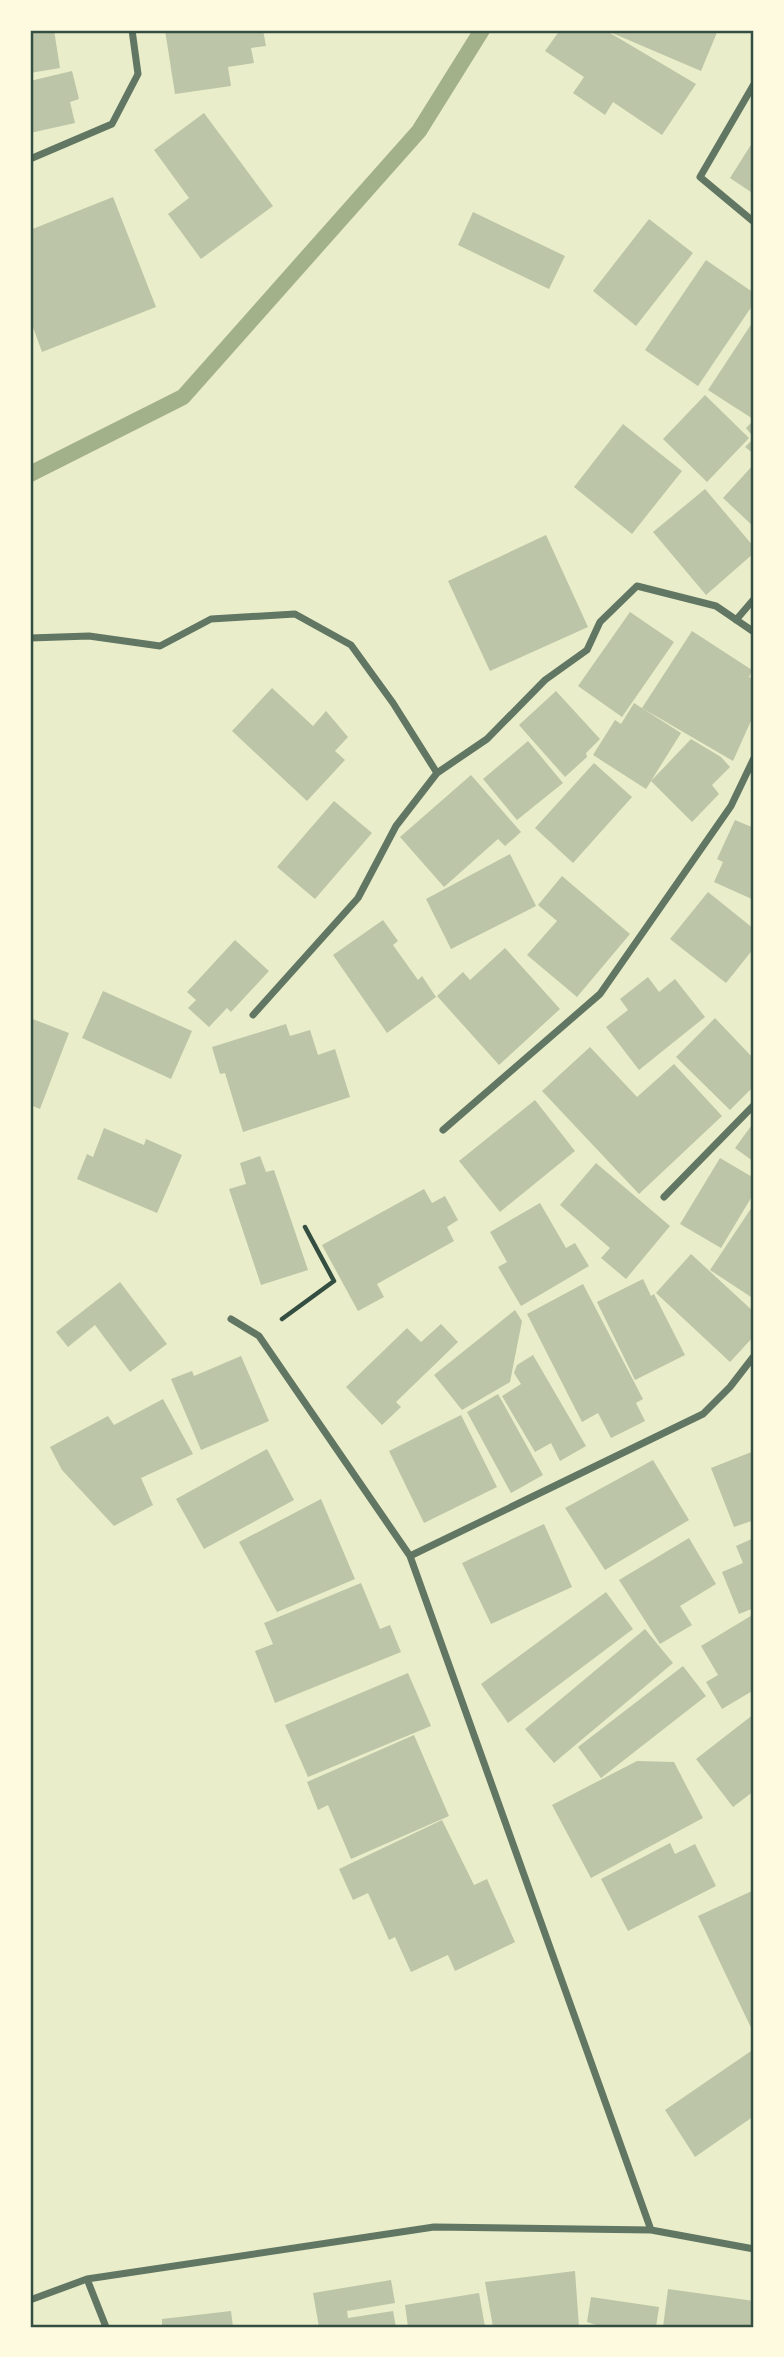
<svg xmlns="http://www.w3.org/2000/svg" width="784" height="2357" font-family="'PT Serif',serif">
  <rect width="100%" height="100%" fill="#e9edc9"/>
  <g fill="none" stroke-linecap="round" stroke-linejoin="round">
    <path stroke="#a3b18a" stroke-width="16" d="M 30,474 L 183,397 L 419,131 L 482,30"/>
  </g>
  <path fill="#bcc5a7" d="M 30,30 L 54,30 L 60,68 L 30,73 Z
    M 165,30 L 263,30 L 266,46 L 251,48 L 254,63 L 228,67 L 231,86 L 175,94 Z
    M 560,30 L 718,30 L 701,71 L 605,30 L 696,84 L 662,135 L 613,102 L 605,115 L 573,93 L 584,77 L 545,51 Z
    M 72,71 L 79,99 L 70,102 L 75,123 L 30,133 L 30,81 Z
    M 204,113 L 273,206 L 201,259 L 168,214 L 189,198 L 154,150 Z
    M 754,140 L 754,194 L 730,178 Z
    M 113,197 L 156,307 L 42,352 L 30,319 L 30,230 Z
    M 473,212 L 565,256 L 549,289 L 458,245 Z
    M 649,219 L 693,253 L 636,326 L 593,291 Z
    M 706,260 L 754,293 L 754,303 L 698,386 L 645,350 Z
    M 754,320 L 754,417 L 753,419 L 708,390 Z
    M 705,395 L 749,438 L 707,482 L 663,439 Z
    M 754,420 L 754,454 L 745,447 L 754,438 L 746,428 Z
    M 623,424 L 682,471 L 632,534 L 574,487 Z
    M 754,464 L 754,527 L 723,498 Z
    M 705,489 L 754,547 L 754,553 L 706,595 L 653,532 Z
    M 546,535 L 588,627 L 490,671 L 448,581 Z
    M 630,612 L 674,642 L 622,717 L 578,686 Z
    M 692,631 L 752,670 L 749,677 L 754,680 L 754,714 L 733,761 L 642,708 Z
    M 272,688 L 313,726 L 326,711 L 348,737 L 335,751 L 345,760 L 307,801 L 232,731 Z
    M 556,691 L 600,739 L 586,753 L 587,757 L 565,777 L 519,725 Z
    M 634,703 L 681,733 L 646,789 L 593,755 L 615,720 L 621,724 Z
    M 691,739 L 721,757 L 730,767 L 712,785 L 719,794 L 692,822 L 651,781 Z
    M 528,741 L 563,783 L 517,820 L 483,779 Z
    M 594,763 L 632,797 L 573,863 L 535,828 Z
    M 471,775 L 521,832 L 505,846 L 498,839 L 444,887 L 400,837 Z
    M 334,801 L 372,833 L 315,899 L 277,867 Z
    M 735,820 L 754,828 L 754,900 L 714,882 L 723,862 L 717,859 Z
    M 510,854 L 536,906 L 451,949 L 426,899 Z
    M 562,876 L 630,934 L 577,997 L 527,955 L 557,921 L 538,905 Z
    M 708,892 L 754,929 L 754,948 L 726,983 L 670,939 Z
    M 383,920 L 398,941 L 393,945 L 418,980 L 422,976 L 436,997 L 387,1033 L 333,955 Z
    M 235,940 L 269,971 L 231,1012 L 227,1008 L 209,1027 L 188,1008 L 196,1000 L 187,992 Z
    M 505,948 L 560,1009 L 499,1065 L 437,996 L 463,972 L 470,980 Z
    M 648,977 L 659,992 L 675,979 L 705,1017 L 639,1070 L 606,1027 L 628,1010 L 620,999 Z
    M 103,991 L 192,1031 L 171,1079 L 82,1038 Z
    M 30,1018 L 69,1033 L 40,1109 L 30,1105 Z
    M 715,1018 L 754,1059 L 754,1086 L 730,1110 L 676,1057 Z
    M 286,1024 L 290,1036 L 310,1030 L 318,1055 L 335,1049 L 350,1097 L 243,1132 L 225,1073 L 220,1074 L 212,1047 Z
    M 590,1047 L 637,1097 L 674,1064 L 722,1116 L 639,1194 L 542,1091 Z
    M 535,1100 L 575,1151 L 500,1212 L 459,1161 Z
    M 754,1122 L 754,1162 L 735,1148 Z
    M 104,1128 L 144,1145 L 146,1139 L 182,1155 L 157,1213 L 77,1179 L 87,1154 L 93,1157 Z
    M 260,1156 L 266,1172 L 274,1170 L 308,1270 L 261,1285 L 229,1189 L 246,1184 L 240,1163 Z
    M 720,1158 L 754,1178 L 754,1193 L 721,1248 L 680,1224 Z
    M 596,1163 L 670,1226 L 626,1279 L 601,1258 L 610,1248 L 560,1205 Z
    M 424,1189 L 432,1203 L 445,1196 L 458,1220 L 447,1227 L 454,1241 L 377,1284 L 384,1297 L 358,1311 L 322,1245 Z
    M 540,1203 L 566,1248 L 575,1243 L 589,1266 L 521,1306 L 498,1267 L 507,1262 L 490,1232 Z
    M 754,1204 L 754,1299 L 710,1270 Z
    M 691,1254 L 754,1312 L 754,1336 L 730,1362 L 656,1293 Z
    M 643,1279 L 651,1296 L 654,1294 L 685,1355 L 635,1380 L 597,1302 Z
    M 120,1282 L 167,1344 L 130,1372 L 95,1325 L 68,1347 L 56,1332 Z
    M 583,1284 L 643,1399 L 636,1403 L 645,1421 L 611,1438 L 598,1413 L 582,1422 L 527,1314 Z
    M 515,1310 L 522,1321 L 510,1382 L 462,1410 L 434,1375 Z
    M 441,1324 L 458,1342 L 396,1402 L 401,1407 L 382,1425 L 346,1387 L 407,1328 L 421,1342 Z
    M 533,1355 L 586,1446 L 560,1461 L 551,1443 L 535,1452 L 502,1396 L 521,1384 L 514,1373 L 517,1365 Z
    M 241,1356 L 269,1421 L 201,1450 L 171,1379 L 192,1371 L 194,1376 Z
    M 498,1394 L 543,1475 L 511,1493 L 467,1412 Z
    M 163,1399 L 193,1454 L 141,1478 L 153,1505 L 114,1526 L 62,1470 L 50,1447 L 108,1416 L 114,1425 Z
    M 461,1415 L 497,1487 L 424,1523 L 389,1451 Z
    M 267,1449 L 294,1500 L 204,1549 L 176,1499 Z
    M 754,1451 L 754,1520 L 734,1527 L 711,1468 Z
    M 653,1460 L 689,1520 L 605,1570 L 565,1508 Z
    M 321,1499 L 355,1579 L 277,1612 L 239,1542 Z
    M 544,1524 L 572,1587 L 491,1624 L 462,1563 Z
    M 689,1538 L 716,1584 L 680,1606 L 692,1625 L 660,1644 L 619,1580 Z
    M 754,1538 L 754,1608 L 739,1614 L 722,1572 L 743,1563 L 736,1546 Z
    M 361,1583 L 380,1629 L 390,1625 L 401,1652 L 275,1703 L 255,1651 L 273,1644 L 264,1623 Z
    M 606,1592 L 633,1629 L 508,1723 L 481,1684 Z
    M 754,1614 L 754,1690 L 722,1709 L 706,1682 L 718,1675 L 701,1646 Z
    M 645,1629 L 673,1663 L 554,1763 L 525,1729 Z
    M 683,1666 L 706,1696 L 601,1778 L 578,1747 Z
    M 408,1673 L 431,1726 L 308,1777 L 285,1725 Z
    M 754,1714 L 754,1791 L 733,1807 L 696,1759 Z
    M 414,1735 L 449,1816 L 351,1859 L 328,1805 L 318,1810 L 307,1782 Z
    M 637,1761 L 674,1762 L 703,1818 L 591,1878 L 552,1805 Z
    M 442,1820 L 474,1885 L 487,1879 L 515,1942 L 455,1971 L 448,1955 L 411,1972 L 395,1937 L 389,1940 L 368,1893 L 353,1900 L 339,1869 Z
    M 670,1843 L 675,1854 L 695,1844 L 716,1886 L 628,1931 L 601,1879 Z
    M 754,1890 L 754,2034 L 698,1916 Z
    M 754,2049 L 754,2116 L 695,2157 L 665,2110 Z
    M 575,2271 L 579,2327 L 493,2327 L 485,2282 Z
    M 391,2280 L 395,2303 L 347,2311 L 348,2318 L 393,2311 L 396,2327 L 319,2327 L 313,2293 Z
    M 668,2289 L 754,2301 L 754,2327 L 663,2327 Z
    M 479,2293 L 485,2327 L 408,2327 L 405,2305 Z
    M 591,2297 L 659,2307 L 656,2327 L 602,2327 L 587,2322 Z
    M 231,2311 L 233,2327 L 162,2327 L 162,2319 Z"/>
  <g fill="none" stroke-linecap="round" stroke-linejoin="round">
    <path stroke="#344e41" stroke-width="4.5" d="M 282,1319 L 334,1281 L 305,1227"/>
    <path stroke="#617663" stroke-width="7" d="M 754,84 L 700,177 L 754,222
      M 30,159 L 112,124 L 138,74 L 132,30
      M 736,620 L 754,599
      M 30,638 L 89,636 L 160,646 L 211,619 L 295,614 L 351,645 L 393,703 L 437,773
      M 253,1015 L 358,898 L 396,826 L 437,773 L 487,739 L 545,680 L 587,650 L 600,622 L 637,586 L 716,606 L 754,632
      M 443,1130 L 600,994 L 731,806 L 754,758
      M 664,1197 L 754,1105
      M 231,1319 L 259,1336 L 410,1556 L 651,2230
      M 410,1556 L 703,1414 L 730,1387 L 754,1356
      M 87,2279 L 106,2327
      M 30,2300 L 87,2279 L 434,2227 L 651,2230 L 754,2249"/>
  </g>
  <rect width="784" height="2357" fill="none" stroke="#fefae0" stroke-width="63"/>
  <rect x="32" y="32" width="720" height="2294" fill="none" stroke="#344e41" stroke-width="2.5"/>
</svg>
